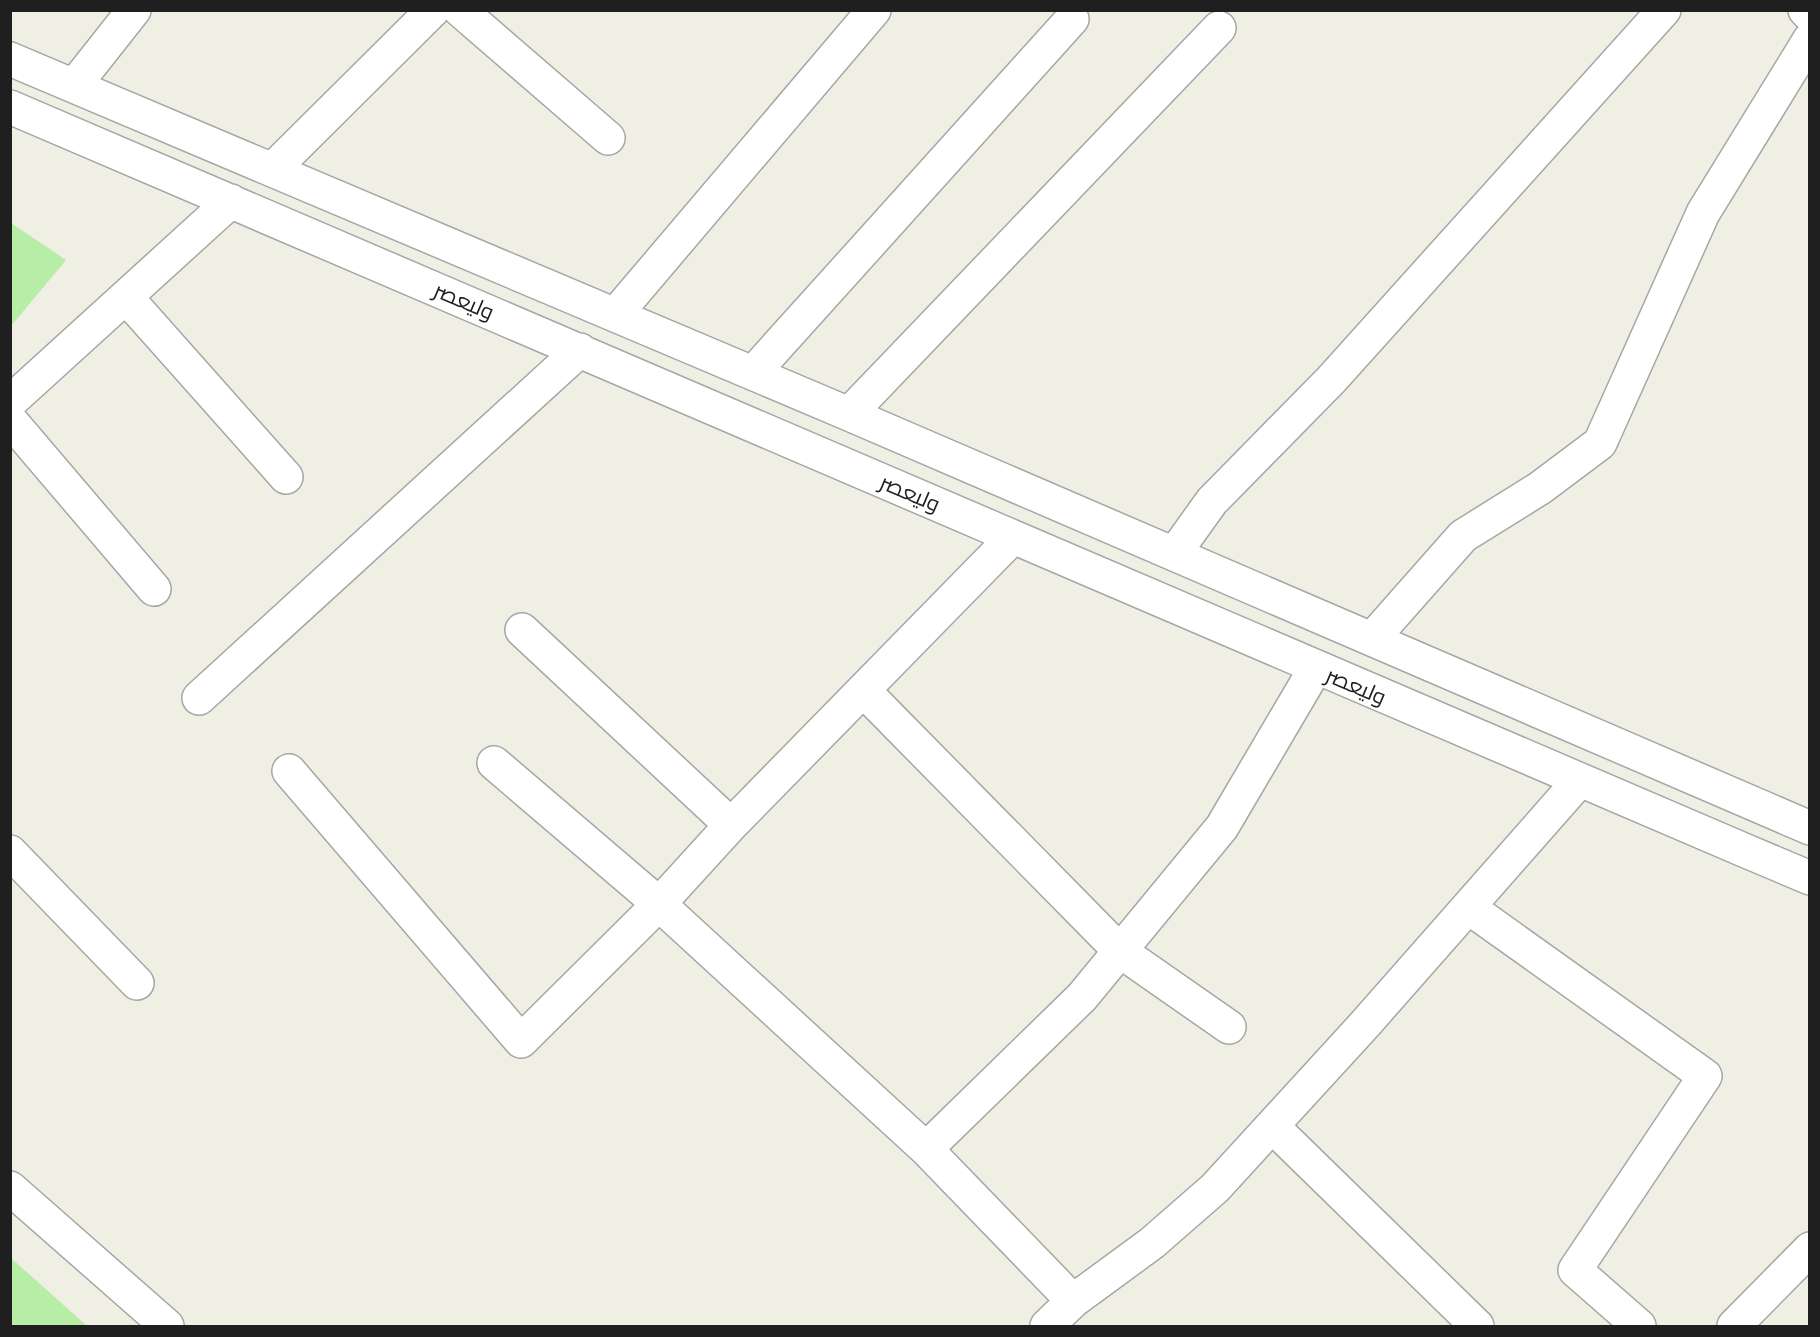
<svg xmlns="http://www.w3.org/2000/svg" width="1820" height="1337" font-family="Signika,Cairo,sans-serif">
  <rect width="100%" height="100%" fill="#f0efe4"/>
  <path fill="#b7eda7" d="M 11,223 L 66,260 L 11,326 Z
    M 10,1258 L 11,1258 L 87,1326 L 11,1326 Z"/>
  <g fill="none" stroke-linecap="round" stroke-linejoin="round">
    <g stroke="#a6a6a6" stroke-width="36">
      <path id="minor" d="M 460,10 L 608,138
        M 1805,10 L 1810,15
        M 10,59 L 849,414 L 1810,828
        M 74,86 L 134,10
        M 10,107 C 611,363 1209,624 1810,878
        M 272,170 L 433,10
        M 126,297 L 286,477
        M 615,315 L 874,10
        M 753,373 L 1072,19
        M 10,402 L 231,201
        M 849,414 L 1219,28
        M 10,420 L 154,589
        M 1174,554 L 1212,501 L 1331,380 L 1664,10
        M 522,630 L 731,825
        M 1372,639 L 1463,536 L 1540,488 L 1600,443 L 1703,213 L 1810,39
        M 863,690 L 1120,951 L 1229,1027
        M 199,698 L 580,350
        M 494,763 L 659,904 L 926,1149 L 1073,1301
        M 289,771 L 521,1041 L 659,904 L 731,825 L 1012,538
        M 10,852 L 137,983
        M 1468,907 L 1705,1076 L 1575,1270 L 1639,1326
        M 1272,1126 L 1477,1326
        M 926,1149 L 1082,997 L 1222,827 L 1315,669
        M 10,1188 L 167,1326
        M 1047,1326 L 1073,1301 L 1152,1243 L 1215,1188 L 1366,1023 L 1579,781
        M 1734,1326 L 1810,1249"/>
    </g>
    <use href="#minor" stroke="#fff" stroke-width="33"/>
  </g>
  <g text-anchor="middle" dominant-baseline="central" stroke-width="4.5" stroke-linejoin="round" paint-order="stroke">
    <g font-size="22" fill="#1f1f1f" stroke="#fff">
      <text transform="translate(464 301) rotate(23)">ولیعصر</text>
      <text transform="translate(910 493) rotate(23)">ولیعصر</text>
      <text transform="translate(1356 686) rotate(23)">ولیعصر</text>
    </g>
  </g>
  <rect width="1820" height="1337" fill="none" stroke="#1f1f1f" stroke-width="24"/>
</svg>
